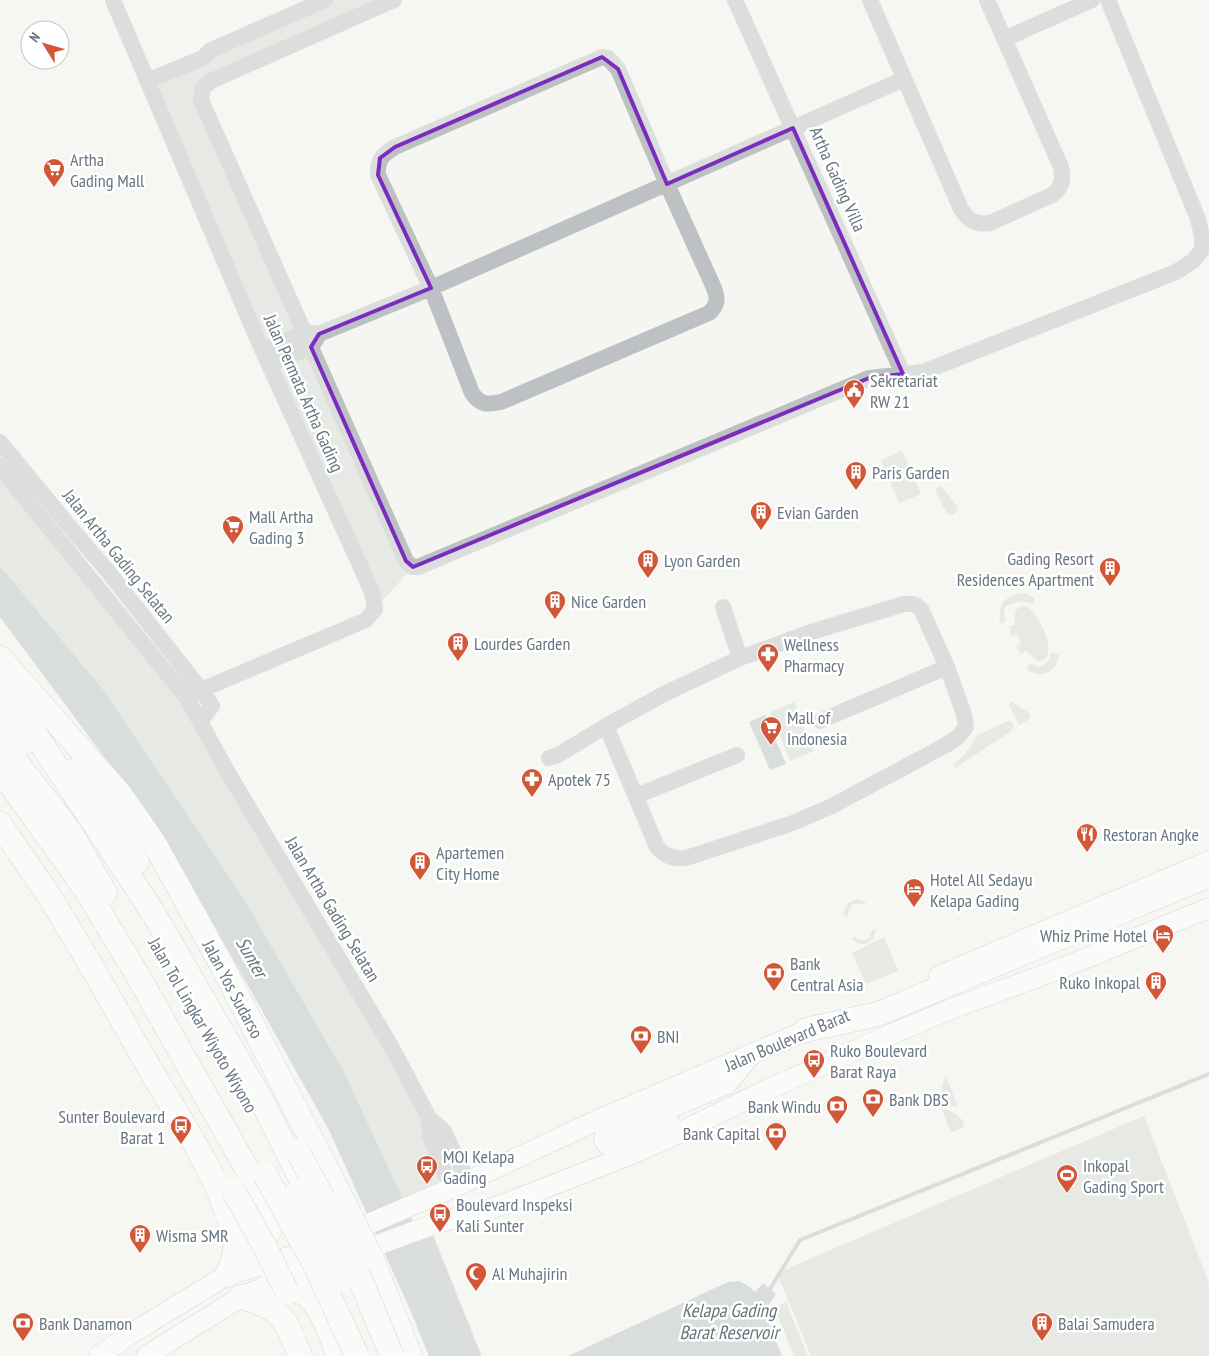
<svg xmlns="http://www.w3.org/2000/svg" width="1209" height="1356" font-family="'PT Sans Narrow',sans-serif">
  <rect width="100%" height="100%" fill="#f5f5f2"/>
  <path fill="#d5dad2" d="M 326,0 L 396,0 L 203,88 L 305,332 L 264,351 L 147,81 Z
    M 311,347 L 413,567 L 375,609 L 269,365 Z
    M 902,451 L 921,494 L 899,503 L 881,460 Z
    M 0,467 L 187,698 L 429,1118 L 451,1188 L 405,1203 L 344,1072 L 244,899 L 105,692 L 0,566 Z
    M 941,486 L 958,507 L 957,511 L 952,515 L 947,514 L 935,490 L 937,487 Z
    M 1021,593 L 1026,593 L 1035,599 L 1032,604 L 1021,601 L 1006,606 L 1004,611 L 1005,622 L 1000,624 C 998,607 1003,596 1021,593 Z
    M 1024,605 C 1040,611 1061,660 1038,661 L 1026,651 L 1021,654 L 1016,646 L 1021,643 L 1017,635 L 1011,636 L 1010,626 L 1015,625 C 1014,617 1014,607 1024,605 Z
    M 1052,652 L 1059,655 C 1056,673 1042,679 1027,670 L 1030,663 L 1040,667 C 1047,663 1050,660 1052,652 Z
    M 794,702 L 814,751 L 790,761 L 770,712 Z
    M 1010,702 L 1012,702 L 1029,713 L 1031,718 L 1019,725 L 1009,705 Z
    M 1008,721 L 1011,721 L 1014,726 L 1010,732 L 955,768 L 953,764 C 964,756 970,749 976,736 Z
    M 859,899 L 866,903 L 865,905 L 858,903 L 852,905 L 849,910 L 848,917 L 844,916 C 844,907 848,900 859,899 Z
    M 873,929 L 876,930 L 873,939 L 866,944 L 859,944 L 852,939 L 854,937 L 860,940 L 867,940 L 870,936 Z
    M 884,937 L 898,971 L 866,984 L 852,953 Z
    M 946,1076 L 957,1105 L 956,1107 C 940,1102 939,1090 946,1076 Z
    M 941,1107 C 950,1112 964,1115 964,1127 L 954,1132 L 950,1131 Z
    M 1144,1116 L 1209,1283 L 1209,1356 L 811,1356 L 777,1273 Z
    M 786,1302 L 808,1356 L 794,1356 L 774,1307 Z"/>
  <path fill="#b6c1c4" d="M 0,566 L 105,692 L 244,899 L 344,1072 L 405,1203 L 468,1356 L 429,1356 L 412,1314 L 329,1130 L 178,861 L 143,805 L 99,750 L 0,617 Z
    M 765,715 L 786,764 L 770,770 L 749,722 Z
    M 739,1281 L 748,1286 L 755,1292 L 763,1283 L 776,1294 L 764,1312 L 782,1356 L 568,1356 L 728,1282 Z"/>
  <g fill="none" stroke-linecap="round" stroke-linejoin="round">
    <path stroke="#b6c1c4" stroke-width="4" d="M 770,1289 L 800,1240 L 1209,1074"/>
    <g stroke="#b0b5b8" stroke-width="21">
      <path id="major" d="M 939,976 L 1209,861
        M 670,1123 L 615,1144 L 608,1145 L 604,1141 L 605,1136 L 612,1132 L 727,1084 L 750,1056
        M 99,1356 L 129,1335 L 227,1275 L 299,1254 L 468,1181 L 589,1124 L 819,1025
        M 146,1356 L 241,1297 L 267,1286 L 437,1223 L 491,1209 L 622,1158 L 664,1140 L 762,1092 L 885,1037 L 951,1009 L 1062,968 L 1209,908"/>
    </g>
    <g stroke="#b0b4b7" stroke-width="25">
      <path id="highway" d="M 0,658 L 119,793 L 154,843 L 219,960 L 343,1201
        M 0,688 L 26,718
        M 0,710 L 24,743
        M 21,713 L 152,911 L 263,1103 L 300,1178
        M 0,741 L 69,830 L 105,893
        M 0,770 L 85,888 L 135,971 L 269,1208 C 270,1212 272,1216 272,1220 C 271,1238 247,1259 235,1271
        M 75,770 L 104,806 L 137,862
        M 0,824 C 14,846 30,867 45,890 C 84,950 118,1014 154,1076 C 184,1126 219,1177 234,1235 C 238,1249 233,1262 227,1275
        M 806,1030 L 878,1014 L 1209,875
        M 371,1257 L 410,1356
        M 267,1286 C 279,1288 295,1288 305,1294 C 322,1305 332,1338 338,1356
        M 241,1297 C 282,1308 285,1318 300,1356"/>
    </g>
    <path stroke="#bdc1c4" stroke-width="16" d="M 113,0 L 257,338 L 372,592 L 375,609 L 366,620 L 201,690 L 187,698
      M 394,0 L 211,81 L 203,88 L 201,100 L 406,561 L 413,567 L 418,567 L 869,378 L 923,372 L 1176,272 L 1193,261 L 1202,250 L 1202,236 L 1198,219 L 1108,0
      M 735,0 L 903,374
      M 870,0 L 961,209 C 969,221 976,225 990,223 L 1052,195 C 1063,187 1063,179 1061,167 L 987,0
      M 1004,39 L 1092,0
      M 602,57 L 608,58 L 618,69 L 667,184 L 714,288 C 718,299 718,305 709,313 L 501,402 C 487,405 480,405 472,393 L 431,288 L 378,175 C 377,160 382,155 395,147 Z
      M 147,81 L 203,58 L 211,50 L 325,0
      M 264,351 L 305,332 L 319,334 L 431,288 L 904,79
      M 269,365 L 311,347 L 317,338
      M 0,442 L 74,532 L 106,569 L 201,690 L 212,706 L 200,722
      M 13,457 L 0,467 L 187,698 L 227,771 L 391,1046 L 429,1118 L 443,1130 L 468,1181
      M 723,607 L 740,658
      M 820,721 L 947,667
      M 549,758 L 558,755 L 606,726 L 664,694 L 740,658 L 811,632 L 904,604 C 913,603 917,604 922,611 L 947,667 L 964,714 L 966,727 L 958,737 L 946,745 L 832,806 L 793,823 L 686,858 C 673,859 666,857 657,847 L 606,726
      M 636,796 L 737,755
      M 429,1118 L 430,1136 L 451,1188
      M 422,1229 L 473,1356"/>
    <use href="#major" stroke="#fff" stroke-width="20"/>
    <use href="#highway" stroke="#fff" stroke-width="24"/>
    <g stroke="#b0b4b7" stroke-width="25" stroke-linecap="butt">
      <path id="highway-bridge" d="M 298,1152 L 340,1230 L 392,1356
        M 265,1175 L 314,1263 L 357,1356
        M 233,1190 L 265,1247 L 287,1292
        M 298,1192 L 330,1250 L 343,1279
        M 343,1201 L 371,1257"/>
    </g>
    <use href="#highway-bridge" stroke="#fff" stroke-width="24"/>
  </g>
  <path d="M0 0H1209V1356H0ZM 602,57 L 618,69 L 667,184 L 793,128 L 903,374 L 869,378 L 413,567 L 406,561 L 311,347 L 319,334 L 431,288 L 378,175 L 380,158 L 395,147 Z" fill="#f5f5f2" fill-opacity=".55" fill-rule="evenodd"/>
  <path fill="none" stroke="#7b2cbf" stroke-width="4" stroke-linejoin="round" d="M 602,57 L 618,69 L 667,184 L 793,128 L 903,374 L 869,378 L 413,567 L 406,561 L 311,347 L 319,334 L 431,288 L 378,175 L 380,158 L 395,147 Z"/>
  <defs>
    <g id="supermarket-pin" transform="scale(1.125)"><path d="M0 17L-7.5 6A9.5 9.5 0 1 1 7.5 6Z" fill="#d05737" stroke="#fff"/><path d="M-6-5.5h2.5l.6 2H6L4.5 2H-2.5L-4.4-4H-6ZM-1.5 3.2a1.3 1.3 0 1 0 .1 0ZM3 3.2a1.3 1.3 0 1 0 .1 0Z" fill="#fff"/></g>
    <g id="civic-pin" transform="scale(1.125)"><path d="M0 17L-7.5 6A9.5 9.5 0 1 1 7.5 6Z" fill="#d05737" stroke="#fff"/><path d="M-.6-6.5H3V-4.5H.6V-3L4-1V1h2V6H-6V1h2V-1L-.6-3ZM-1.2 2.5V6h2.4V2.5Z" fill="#fff"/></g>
    <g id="building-pin" transform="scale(1.125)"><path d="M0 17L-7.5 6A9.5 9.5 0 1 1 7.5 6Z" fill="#d05737" stroke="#fff"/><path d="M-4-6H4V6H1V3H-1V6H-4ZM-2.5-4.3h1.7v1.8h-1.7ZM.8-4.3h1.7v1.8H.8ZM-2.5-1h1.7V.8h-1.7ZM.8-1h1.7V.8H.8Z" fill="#fff"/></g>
    <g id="pharmacy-pin" transform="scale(1.125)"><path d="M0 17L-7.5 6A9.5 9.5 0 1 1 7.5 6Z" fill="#d05737" stroke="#fff"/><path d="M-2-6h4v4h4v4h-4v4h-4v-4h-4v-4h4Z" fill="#fff"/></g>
    <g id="restaurant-pin" transform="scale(1.125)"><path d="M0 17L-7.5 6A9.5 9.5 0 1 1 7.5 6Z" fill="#d05737" stroke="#fff"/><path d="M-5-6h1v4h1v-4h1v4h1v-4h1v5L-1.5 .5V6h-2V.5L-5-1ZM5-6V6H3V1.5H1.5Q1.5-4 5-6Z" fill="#fff"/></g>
    <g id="hotel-pin" transform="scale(1.125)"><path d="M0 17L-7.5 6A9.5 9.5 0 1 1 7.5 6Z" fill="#d05737" stroke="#fff"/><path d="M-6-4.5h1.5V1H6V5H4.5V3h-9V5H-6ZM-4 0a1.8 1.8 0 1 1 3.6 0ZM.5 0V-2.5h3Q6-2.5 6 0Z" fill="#fff"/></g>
    <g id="bank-pin" transform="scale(1.125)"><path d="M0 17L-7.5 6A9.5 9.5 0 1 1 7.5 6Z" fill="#d05737" stroke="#fff"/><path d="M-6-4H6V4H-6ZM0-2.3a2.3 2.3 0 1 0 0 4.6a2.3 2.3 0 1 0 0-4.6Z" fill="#fff"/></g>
    <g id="bus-pin" transform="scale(1.125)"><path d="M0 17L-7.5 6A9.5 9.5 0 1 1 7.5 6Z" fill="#d05737" stroke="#fff"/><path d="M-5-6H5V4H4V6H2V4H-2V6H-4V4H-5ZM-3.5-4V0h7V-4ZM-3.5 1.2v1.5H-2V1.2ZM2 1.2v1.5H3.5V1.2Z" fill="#fff"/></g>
    <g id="stadium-pin" transform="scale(1.125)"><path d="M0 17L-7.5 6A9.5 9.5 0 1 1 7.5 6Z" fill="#d05737" stroke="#fff"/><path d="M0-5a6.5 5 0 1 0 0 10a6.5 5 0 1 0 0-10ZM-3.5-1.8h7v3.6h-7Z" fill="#fff"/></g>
    <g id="mosque-pin" transform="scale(1.125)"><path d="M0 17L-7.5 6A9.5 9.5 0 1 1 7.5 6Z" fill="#d05737" stroke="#fff"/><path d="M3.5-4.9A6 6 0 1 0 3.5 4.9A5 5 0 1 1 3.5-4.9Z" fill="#fff"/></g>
  </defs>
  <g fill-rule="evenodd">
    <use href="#supermarket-pin" x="54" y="169"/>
    <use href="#civic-pin" x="854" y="390"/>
    <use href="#building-pin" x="856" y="472"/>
    <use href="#building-pin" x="761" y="512"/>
    <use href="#supermarket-pin" x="233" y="526"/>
    <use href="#building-pin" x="648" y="560"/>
    <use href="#building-pin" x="1110" y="568"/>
    <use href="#building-pin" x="555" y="601"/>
    <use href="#building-pin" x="458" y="643"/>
    <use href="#pharmacy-pin" x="768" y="654"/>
    <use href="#supermarket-pin" x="771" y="727"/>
    <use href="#pharmacy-pin" x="532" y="779"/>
    <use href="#restaurant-pin" x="1087" y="834"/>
    <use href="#building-pin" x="420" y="862"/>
    <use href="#hotel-pin" x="914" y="889"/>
    <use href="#hotel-pin" x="1163" y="935"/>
    <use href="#bank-pin" x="774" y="973"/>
    <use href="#building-pin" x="1156" y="982"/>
    <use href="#bank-pin" x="641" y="1036"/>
    <use href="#bus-pin" x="814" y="1060"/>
    <use href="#bank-pin" x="873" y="1099"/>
    <use href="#bank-pin" x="837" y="1106"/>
    <use href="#bus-pin" x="181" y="1126"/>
    <use href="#bank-pin" x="776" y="1133"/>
    <use href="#bus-pin" x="427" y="1166"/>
    <use href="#stadium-pin" x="1067" y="1175"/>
    <use href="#bus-pin" x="440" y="1214"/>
    <use href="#building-pin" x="140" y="1235"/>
    <use href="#mosque-pin" x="476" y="1273"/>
    <use href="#bank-pin" x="23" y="1323"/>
    <use href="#building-pin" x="1042" y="1323"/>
  </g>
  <g text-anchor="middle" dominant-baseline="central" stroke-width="5" stroke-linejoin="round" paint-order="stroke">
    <g font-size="18" fill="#677680" stroke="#fff" text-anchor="start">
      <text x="70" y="159">Artha<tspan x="70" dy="21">Gading Mall</tspan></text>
      <text x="870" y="380">Sekretariat<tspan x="870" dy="21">RW 21</tspan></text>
      <text x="872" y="472">Paris Garden</text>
      <text x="777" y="512">Evian Garden</text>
      <text x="249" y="516">Mall Artha<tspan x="249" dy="21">Gading 3</tspan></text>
      <text x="1094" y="558" text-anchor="end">Gading Resort<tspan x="1094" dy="21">Residences Apartment</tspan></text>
      <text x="664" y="560">Lyon Garden</text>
      <text x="571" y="601">Nice Garden</text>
      <text x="474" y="643">Lourdes Garden</text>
      <text x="784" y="644">Wellness<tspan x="784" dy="21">Pharmacy</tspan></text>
      <text x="787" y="717">Mall of<tspan x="787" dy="21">Indonesia</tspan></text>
      <text x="548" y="779">Apotek 75</text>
      <text x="1103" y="834">Restoran Angke</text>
      <text x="436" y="852">Apartemen<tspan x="436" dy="21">City Home</tspan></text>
      <text x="930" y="879">Hotel All Sedayu<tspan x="930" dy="21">Kelapa Gading</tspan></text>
      <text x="1147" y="935" text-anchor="end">Whiz Prime Hotel</text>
      <text x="790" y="963">Bank<tspan x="790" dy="21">Central Asia</tspan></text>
      <text x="1140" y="982" text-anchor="end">Ruko Inkopal</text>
      <text x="657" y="1036">BNI</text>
      <text x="830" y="1050">Ruko Boulevard<tspan x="830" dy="21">Barat Raya</tspan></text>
      <text x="889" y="1099">Bank DBS</text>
      <text x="821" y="1106" text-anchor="end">Bank Windu</text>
      <text x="165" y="1116" text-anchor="end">Sunter Boulevard<tspan x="165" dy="21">Barat 1</tspan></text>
      <text x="760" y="1133" text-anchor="end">Bank Capital</text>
      <text x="443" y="1156">MOI Kelapa<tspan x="443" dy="21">Gading</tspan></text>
      <text x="1083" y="1165">Inkopal<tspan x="1083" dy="21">Gading Sport</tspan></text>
      <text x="456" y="1204">Boulevard Inspeksi<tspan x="456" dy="21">Kali Sunter</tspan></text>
      <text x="156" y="1235">Wisma SMR</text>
      <text x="492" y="1273">Al Muhajirin</text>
      <text x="39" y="1323">Bank Danamon</text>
      <text x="1058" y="1323">Balai Samudera</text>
    </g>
    <g font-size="18" fill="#677680" stroke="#fff">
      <text transform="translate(838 179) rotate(66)">Artha Gading Villa</text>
      <text transform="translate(304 393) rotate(66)">Jalan Permata Artha Gading</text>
      <text transform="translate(119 556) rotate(51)">Jalan Artha Gading Selatan</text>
      <text transform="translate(333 909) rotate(59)">Jalan Artha Gading Selatan</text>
      <text transform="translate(233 989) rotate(62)">Jalan Yos Sudarso</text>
      <text transform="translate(203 1025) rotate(60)">Jalan Tol Lingkar Wiyoto Wiyono</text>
      <text transform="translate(787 1040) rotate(-23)">Jalan Boulevard Barat</text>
    </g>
    <g font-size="19" font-style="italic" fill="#63777d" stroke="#fff">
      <text transform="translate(252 957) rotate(60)">Sunter</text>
      <text x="729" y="1310">Kelapa Gading<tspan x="729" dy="22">Barat Reservoir</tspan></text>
    </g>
  </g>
  <g transform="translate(45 45) rotate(307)"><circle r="24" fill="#ffffff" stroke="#c2c8cc"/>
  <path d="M0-4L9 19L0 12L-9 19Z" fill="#d05737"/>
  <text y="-8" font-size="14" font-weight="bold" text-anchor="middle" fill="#677680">N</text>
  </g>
</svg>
